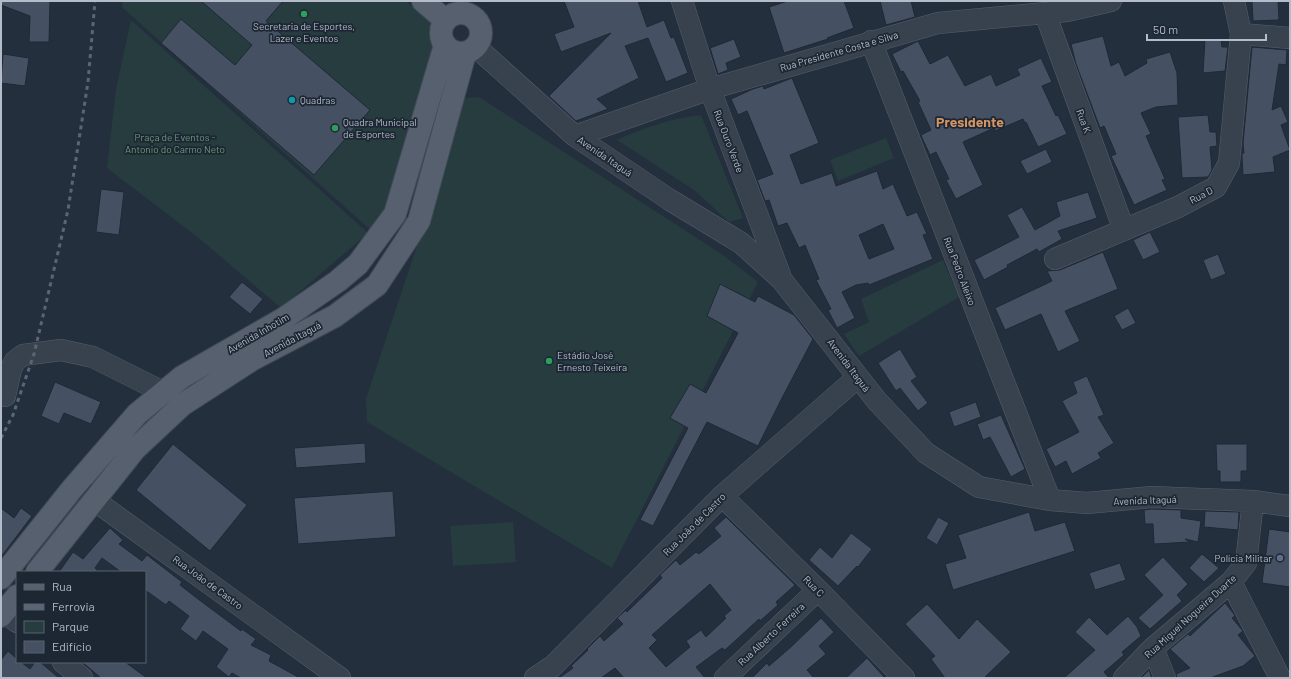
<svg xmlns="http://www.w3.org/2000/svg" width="1291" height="679" font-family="Barlow,sans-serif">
  <rect width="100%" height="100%" fill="#242f3e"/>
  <path fill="#263c3f" d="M 122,1 L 406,1 L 437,28 L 436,39 L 438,49 L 388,207 L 374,233 L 123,8 Z
    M 131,20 L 368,233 L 281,308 L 200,239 L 107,168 L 116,89 Z
    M 479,97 L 723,255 L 758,282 L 612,568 L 367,422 L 366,399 L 421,234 L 464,98 Z
    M 701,115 L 743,218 L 729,222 L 694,190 L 617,140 C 644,128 671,118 701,115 Z
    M 886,138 L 894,158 L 838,181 L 830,160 Z
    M 943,260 L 959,297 L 859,356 L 844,334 L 869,322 L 861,299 Z
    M 513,522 L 516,562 L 453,566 L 450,526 Z"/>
  <path fill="#455162" stroke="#1f2835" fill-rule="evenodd" d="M 1,1 L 50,1 L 49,42 L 29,42 L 30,16 L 1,5 Z
    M 201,1 L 283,1 L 266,21 L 370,110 L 314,175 L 161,43 L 181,19 L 235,65 L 252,45 Z
    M 564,1 L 638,1 L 647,27 L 664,20 L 671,38 L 674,37 L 688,73 L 666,82 L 648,38 L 625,46 L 639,78 L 597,99 L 608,109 L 576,121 L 549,96 L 611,33 L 561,52 L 554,34 L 574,27 Z
    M 788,1 L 844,1 L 854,28 L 827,38 L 828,39 L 784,53 L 769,7 Z
    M 880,1 L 911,1 L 915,17 L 886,25 Z
    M 1252,1 L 1278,1 L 1279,20 L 1253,21 Z
    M 1103,36 L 1111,66 L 1119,62 L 1125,76 L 1147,63 L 1146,59 L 1170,52 L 1177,73 L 1178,105 L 1156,107 L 1141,113 L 1151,134 L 1146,136 L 1165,179 L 1162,180 L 1167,190 L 1134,205 L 1111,156 L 1116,154 L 1104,126 L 1100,128 L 1076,64 L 1071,44 Z
    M 734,39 L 741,57 L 726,63 L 728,70 L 718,74 L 710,48 Z
    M 1205,39 L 1221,40 L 1222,47 L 1228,47 L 1225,71 L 1203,73 Z
    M 918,41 L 930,64 L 948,55 L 965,86 L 991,74 L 996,86 L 1020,75 L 1017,69 L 1041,58 L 1052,82 L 1042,86 L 1056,116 L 1058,115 L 1067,134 L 1038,147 L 1026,122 L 1025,123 L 1023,119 L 995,131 L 994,128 L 963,142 L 983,185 L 956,199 L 946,180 L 949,179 L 936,152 L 930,155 L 923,140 L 921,135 L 931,130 L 918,102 L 920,101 L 903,71 L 901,72 L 892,54 Z
    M 1252,47 L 1287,50 L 1286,65 L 1279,64 L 1272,110 L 1281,106 L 1288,122 L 1281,125 L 1290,150 L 1273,157 L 1275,172 L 1243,175 L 1242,156 L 1242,153 L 1244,153 L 1243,143 Z
    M 3,54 L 29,58 L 25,86 L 1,83 Z
    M 792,78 L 819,143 L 790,155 L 801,184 L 832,173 L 836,186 L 877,171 L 883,189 L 893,184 L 907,216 L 917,212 L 927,234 L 923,235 L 933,259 L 869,285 L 868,283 L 856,285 L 842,292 L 855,318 L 837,328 L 828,310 L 831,309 L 816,280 L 819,279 L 805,245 L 799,248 L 787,223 L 778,226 L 769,200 L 765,201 L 757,180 L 773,174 L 747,111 L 738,115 L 731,99 L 753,89 L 763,86 L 764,89 ZM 883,224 L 894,249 L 869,259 L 859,235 Z
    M 1208,115 L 1210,132 L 1216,132 L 1217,146 L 1210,147 L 1212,170 L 1208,177 L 1182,178 L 1178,117 Z
    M 1046,149 L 1052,162 L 1027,174 L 1020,161 Z
    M 101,189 L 124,192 L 119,235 L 96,232 Z
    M 1088,192 L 1097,218 L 1058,231 L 1062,239 L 1039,252 L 1037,249 L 1007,265 L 1008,267 L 984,280 L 974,260 L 1019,237 L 1007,215 L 1022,207 L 1035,230 L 1060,216 L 1056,202 Z
    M 1150,232 L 1160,252 L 1143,260 L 1133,240 Z
    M 1103,252 L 1118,289 L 1065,311 L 1080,341 L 1058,352 L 1041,314 L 1005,330 L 995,308 L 1052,281 L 1047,271 L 1060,270 Z
    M 1218,254 L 1226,274 L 1211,280 L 1203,260 Z
    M 242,282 L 263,299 L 250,314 L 229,297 Z
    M 720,284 L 755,302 L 758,296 L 794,315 L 813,339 L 782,398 L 758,446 L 707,422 L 653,526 L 640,520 L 688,428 L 670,418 L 690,384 L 706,393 L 738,333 L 707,316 Z
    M 1128,308 L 1136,323 L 1122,330 L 1114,316 Z
    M 900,349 L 917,377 L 911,381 L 928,403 L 918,411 L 900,388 L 896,391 L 878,363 Z
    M 1087,376 L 1104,415 L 1098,417 L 1114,443 L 1098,453 L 1101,458 L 1072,474 L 1066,461 L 1055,467 L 1046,449 L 1079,432 L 1062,401 L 1077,393 L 1073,382 Z
    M 55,382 L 101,402 L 91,424 L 64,413 L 59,424 L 41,416 Z
    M 976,402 L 981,417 L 954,427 L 949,412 Z
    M 1001,415 L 1025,469 L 1011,477 L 990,437 L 983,440 L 977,424 Z
    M 365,443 L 366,463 L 296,468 L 294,448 Z
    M 173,444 L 247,505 L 210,551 L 136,490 Z
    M 1216,444 L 1247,444 L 1247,471 L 1241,471 L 1241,482 L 1220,482 L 1220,471 L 1217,471 Z
    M 393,491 L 396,537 L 298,544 L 294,498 Z
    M 1,508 L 14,518 L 21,508 L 32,516 L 1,557 Z
    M 1152,509 L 1181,510 L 1181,518 L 1201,521 L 1198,542 L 1185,539 L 1190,542 L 1154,544 L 1153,524 L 1145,524 L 1144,510 Z
    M 1205,511 L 1239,512 L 1238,530 L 1204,527 Z
    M 1029,512 L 1035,531 L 1065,522 L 1075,551 L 953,590 L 945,564 L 966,558 L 958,535 Z
    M 726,517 L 795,585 L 776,602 L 778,605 L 760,621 L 759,619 L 725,650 L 722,648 L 696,667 L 705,678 L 624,678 L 615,668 L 601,678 L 559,678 L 573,668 L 571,666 L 588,650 L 587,649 L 600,636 L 604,641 L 623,624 L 617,618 L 626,610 L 627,612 L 662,578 L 660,575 L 676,560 L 680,565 L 696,552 L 699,554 L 721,536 L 714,528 ZM 710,584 L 731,610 L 724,616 L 726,618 L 706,637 L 701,630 L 686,641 L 690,647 L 666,667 L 649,648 L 657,640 L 652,635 Z
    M 938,517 L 949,523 L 937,545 L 926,538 Z
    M 110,528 L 123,540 L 119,544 L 142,561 L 147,555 L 182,582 L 180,585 L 198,599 L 241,631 L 242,629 L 256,639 L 251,645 L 271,655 L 269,661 L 300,678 L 241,678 L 232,673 L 229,677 L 216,667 L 228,649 L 203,631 L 196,641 L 180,629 L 189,616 L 169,601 L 166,605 L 145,590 L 145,572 L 121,572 L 102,558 L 95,568 L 99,572 L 59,572 L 73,552 L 83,559 Z
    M 1269,529 L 1290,532 L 1290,587 L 1262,583 Z
    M 851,533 L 872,549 L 858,567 L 857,566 L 838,586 L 809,560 L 820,547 L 832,558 Z
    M 1202,554 L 1219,568 L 1204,582 L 1189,568 Z
    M 1163,557 L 1188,584 L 1177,595 L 1182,601 L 1150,629 L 1138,618 L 1163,595 L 1144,575 Z
    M 1120,563 L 1126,580 L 1095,590 L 1089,573 Z
    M 1225,603 L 1234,614 L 1235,616 L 1232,618 L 1243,631 L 1238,635 L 1255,656 L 1243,666 L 1210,678 L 1177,678 L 1176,674 L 1190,668 L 1170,649 L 1188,634 L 1190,636 Z
    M 927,604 L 959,639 L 977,619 L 1011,652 L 984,678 L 945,678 L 931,659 L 935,656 L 905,624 Z
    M 1128,616 L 1137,627 L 1141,636 L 1122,652 L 1124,655 L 1104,672 L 1109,678 L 1064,678 L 1095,650 L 1075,632 L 1089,617 L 1107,635 Z
    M 821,618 L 834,632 L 819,646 L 826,654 L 807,670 L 814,678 L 752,678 L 767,663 L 769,666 L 792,646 Z
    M 8,651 L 17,659 L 17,662 L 21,662 L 30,669 L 35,662 L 40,662 L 59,678 L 1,678 L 1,660 Z
    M 867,658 L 885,678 L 846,678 Z
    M 82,662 L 125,662 L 147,678 L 101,678 Z
    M 1149,670 L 1152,678 L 1141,678 Z"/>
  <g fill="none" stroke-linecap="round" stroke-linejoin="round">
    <g stroke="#565f6c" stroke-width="22">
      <path id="minor" d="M 682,1 L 710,89 L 780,275
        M 1045,13 L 1124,230
        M 1241,34 L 1290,38
        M 871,41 L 1050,500
        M 476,47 L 575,136 L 670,200 L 741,243 L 781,279 L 877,401 L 926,453 L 979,487 L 1050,500 L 1087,503 L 1152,497 L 1253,501 L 1290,506
        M 575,136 L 710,89 L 938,23 L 1067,11 L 1111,1
        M 1055,259 L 1178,207 L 1216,187 L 1229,163 L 1241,34 L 1234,1
        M 5,396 L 11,369 L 15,361 L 23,355 L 61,350 L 93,357 L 163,392
        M 76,485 L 94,500 L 340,678
        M 722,496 L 818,590 L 904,678
        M 1231,582 L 1280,678
        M 5,612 L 17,622
        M 1153,648 L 1165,678
        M 63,662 L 82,678
        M 535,678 L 553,666 L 722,496 L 858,377
        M 725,678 L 818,590
        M 1124,678 L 1153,648 L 1231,582 L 1246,563 L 1253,501"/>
    </g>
    <g stroke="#414a57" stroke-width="24">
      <path id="major" d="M 423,1 L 445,20
        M441 33a20 20 0 1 1 40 0a20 20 0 1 1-40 0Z
        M 37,572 L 135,449 L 182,405 L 253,359 L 335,316 L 377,285 L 419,221 L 465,53
        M 1,578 L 72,489 L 137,414 L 182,377 L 283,319 L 338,281 L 358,264 L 395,214 L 445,45
        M 1,616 L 17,596"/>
    </g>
    <use href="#minor" stroke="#38414e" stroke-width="21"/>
    <use href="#major" stroke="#56606e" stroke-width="22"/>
    <path stroke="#5a6575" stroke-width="3" stroke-dasharray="4 4" stroke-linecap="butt" d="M 1,438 L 13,415 L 34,354 L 68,210 L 88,82 L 95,1"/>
  </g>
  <g fill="#2e9e5b" stroke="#1d2633" stroke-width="1.5">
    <circle cx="304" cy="14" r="4"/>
    <circle cx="335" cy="128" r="4"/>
    <circle cx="549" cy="361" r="4"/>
  </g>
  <circle fill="#0f9aa8" stroke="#1d2633" stroke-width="1.5" cx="292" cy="100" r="4"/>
  <circle fill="#5c6f8a" stroke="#1d2633" stroke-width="1.5" cx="1280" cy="558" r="4"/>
  <g text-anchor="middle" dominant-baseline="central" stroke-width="3.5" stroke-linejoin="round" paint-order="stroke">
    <g font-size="10" fill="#b4bcc9" stroke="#1d2633" text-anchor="start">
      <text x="304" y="26" text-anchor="middle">Secretaria de Esportes,<tspan x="304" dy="12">Lazer e Eventos</tspan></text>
      <text x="300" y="100">Quadras</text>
      <text x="343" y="122">Quadra Municipal<tspan x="343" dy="12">de Esportes</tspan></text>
      <text x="557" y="355">Estádio José<tspan x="557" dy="12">Ernesto Teixeira</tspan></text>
      <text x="1272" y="558" text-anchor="end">Polícia Militar</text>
    </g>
    <g font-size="10" fill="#b4bcc9" stroke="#1d2633">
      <text transform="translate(839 51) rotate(-16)">Rua Presidente Costa e Silva</text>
      <text transform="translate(1084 121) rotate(70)">Rua K</text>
      <text transform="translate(729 141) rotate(69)">Rua Ouro Verde</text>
      <text transform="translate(605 156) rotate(34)">Avenida Itaguá</text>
      <text transform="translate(1201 195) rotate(-28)">Rua D</text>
      <text transform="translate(960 271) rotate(69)">Rua Pedro Aleixo</text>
      <text transform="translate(258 333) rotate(-30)">Avenida Inhotim</text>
      <text transform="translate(292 339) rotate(-28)">Avenida Itaguá</text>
      <text transform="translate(849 365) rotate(53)">Avenida Itaguá</text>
      <text transform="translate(1145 500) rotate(-2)">Avenida Itaguá</text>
      <text transform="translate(694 524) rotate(-45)">Rua João de Castro</text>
      <text transform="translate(208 582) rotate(36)">Rua João de Castro</text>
      <text transform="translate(814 586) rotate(45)">Rua C</text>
      <text transform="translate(1190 616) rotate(-42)">Rua Miguel Nogueira Duarte</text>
      <text transform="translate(771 634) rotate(-43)">Rua Alberto Ferreira</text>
    </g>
    <g font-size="10" fill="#6b9a76" stroke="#1d2633">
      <text x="175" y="137">Praça de Eventos -<tspan x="175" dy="12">Antonio do Carmo Neto</tspan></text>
    </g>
    <g font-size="14" font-weight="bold" fill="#d59563" stroke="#1d2633">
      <text x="970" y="121">Presidente</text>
    </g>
  </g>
  <rect width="1291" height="679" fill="none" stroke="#b4bcc9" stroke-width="4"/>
  <rect x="16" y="571" width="130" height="92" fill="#1d2633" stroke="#59626f"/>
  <rect x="24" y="584" width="20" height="6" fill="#56606e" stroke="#59626f"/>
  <text x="52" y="591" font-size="12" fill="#b4bcc9">Rua</text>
  <rect x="24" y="604" width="20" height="6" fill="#5a6575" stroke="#59626f"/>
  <text x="52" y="611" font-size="12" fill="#b4bcc9">Ferrovia</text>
  <rect x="24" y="621" width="20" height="12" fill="#263c3f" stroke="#59626f"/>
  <text x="52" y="631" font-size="12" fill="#b4bcc9">Parque</text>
  <rect x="24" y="641" width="20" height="12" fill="#455162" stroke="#59626f"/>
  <text x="52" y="651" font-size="12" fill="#b4bcc9">Edifício</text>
  <path d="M1147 34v6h119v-6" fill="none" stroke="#b4bcc9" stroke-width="2"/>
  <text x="1153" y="34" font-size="12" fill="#b4bcc9" stroke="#1d2633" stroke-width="3" paint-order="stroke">50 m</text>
</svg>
